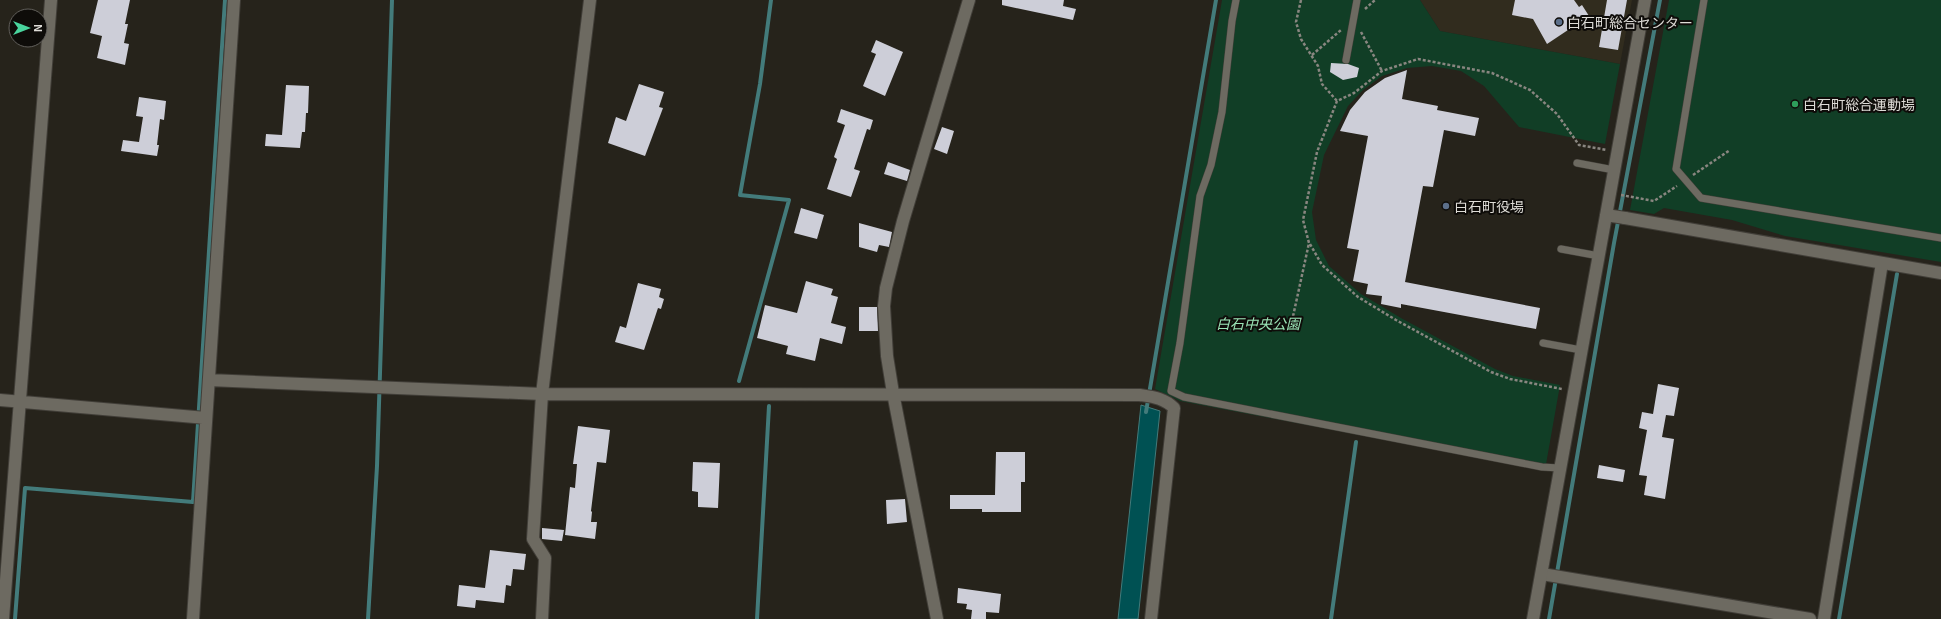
<svg xmlns="http://www.w3.org/2000/svg" width="1941" height="619" font-family="Georgia,'Noto Sans JP',serif">
  <rect width="100%" height="100%" fill="#26231b"/>
  <path fill="#312c1e" d="M 1420,0 L 1632,0 L 1620,64 L 1440,31 Z"/>
  <path fill="#113e26" d="M 1222,0 L 1420,0 L 1440,31 L 1620,64 L 1605,144 L 1519,127 L 1484,86 L 1461,71 L 1432,66 L 1407,68 L 1382,76 L 1363,90 L 1348,106 L 1324,155 L 1312,212 L 1316,240 L 1329,266 L 1361,294 L 1401,318 L 1495,369 L 1513,376 L 1560,385 L 1545,470 L 1180,401 L 1155,389 Z
    M 1669,0 L 1941,0 L 1941,262 L 1785,236 L 1732,220 L 1664,208 L 1654,214 L 1630,210 Z"/>
  <path fill="#005153" stroke="#437b7b" d="M 1141,405 L 1160,411 L 1138,619 L 1118,619 Z"/>
  <g fill="none" stroke-linecap="round" stroke-linejoin="round">
    <path stroke="#437b7b" stroke-width="4" d="M 739,381 L 789,200 L 740,195 L 760,84 L 771,0
      M 1146,412 L 1216,0
      M 15,619 L 25,488 L 193,502 L 225,0
      M 368,619 L 377,466 L 392,0
      M 757,619 L 769,406
      M 1331,619 L 1356,442
      M 1549,619 L 1614,243 L 1660,0
      M 1839,619 L 1897,274"/>
  </g>
  <path fill="#cdced8" d="M 98,0 L 130,0 L 125,24 L 128,24 L 124,43 L 129,44 L 125,65 L 97,58 L 102,36 L 90,33 Z
    M 1002,0 L 1064,0 L 1063,6 L 1076,9 L 1073,20 L 1002,5 Z
    M 1515,0 L 1574,0 L 1579,7 L 1582,5 L 1589,16 L 1547,44 L 1533,19 L 1512,15 Z
    M 1607,0 L 1627,0 L 1618,50 L 1599,47 Z
    M 876,40 L 903,52 L 885,96 L 863,86 L 876,54 L 871,52 Z
    M 1331,63 L 1348,64 L 1359,68 L 1357,77 L 1343,80 L 1330,72 Z
    M 1407,70 L 1402,99 L 1438,106 L 1437,110 L 1479,118 L 1475,136 L 1444,130 L 1433,187 L 1423,186 L 1405,282 L 1540,308 L 1536,329 L 1401,304 L 1401,308 L 1381,304 L 1382,296 L 1366,294 L 1368,284 L 1353,281 L 1359,250 L 1347,248 L 1368,136 L 1340,131 L 1350,110 L 1365,92 L 1385,78 Z
    M 639,84 L 664,92 L 659,107 L 663,108 L 645,156 L 608,143 L 616,117 L 626,121 Z
    M 286,85 L 309,86 L 308,113 L 306,113 L 305,132 L 302,132 L 300,148 L 265,146 L 266,134 L 282,135 Z
    M 139,97 L 166,101 L 164,120 L 160,119 L 157,145 L 159,145 L 157,156 L 121,151 L 123,140 L 139,142 L 143,117 L 136,116 Z
    M 841,109 L 873,120 L 870,130 L 867,129 L 854,169 L 860,171 L 851,197 L 827,189 L 837,159 L 834,157 L 845,125 L 837,122 Z
    M 942,127 L 954,131 L 947,154 L 934,149 Z
    M 888,162 L 910,170 L 907,181 L 884,174 Z
    M 801,208 L 824,215 L 817,239 L 794,233 Z
    M 859,223 L 892,232 L 889,247 L 879,245 L 877,252 L 859,247 Z
    M 806,281 L 833,289 L 831,295 L 838,297 L 831,323 L 846,327 L 842,344 L 820,338 L 815,361 L 786,354 L 788,346 L 757,338 L 765,305 L 797,313 Z
    M 638,283 L 661,289 L 659,297 L 664,299 L 661,309 L 658,308 L 644,350 L 615,342 L 620,326 L 626,328 Z
    M 859,307 L 877,307 L 878,331 L 859,331 Z
    M 1658,384 L 1679,388 L 1674,416 L 1666,415 L 1662,437 L 1674,439 L 1665,499 L 1644,495 L 1647,476 L 1639,475 L 1647,430 L 1639,428 L 1642,412 L 1653,414 Z
    M 578,426 L 610,430 L 606,463 L 597,462 L 591,511 L 592,512 L 591,522 L 597,522 L 595,539 L 565,535 L 570,487 L 575,488 L 577,464 L 573,464 Z
    M 996,452 L 1025,452 L 1025,482 L 1021,482 L 1021,512 L 982,512 L 982,509 L 950,509 L 950,495 L 995,495 Z
    M 693,462 L 720,463 L 718,508 L 698,507 L 698,492 L 692,491 Z
    M 1599,465 L 1625,470 L 1623,482 L 1597,478 Z
    M 905,499 L 907,522 L 887,524 L 886,500 Z
    M 542,528 L 564,530 L 562,541 L 542,539 Z
    M 490,550 L 526,554 L 524,570 L 513,569 L 511,586 L 506,585 L 504,603 L 476,600 L 475,608 L 457,606 L 459,585 L 485,588 Z
    M 958,588 L 1001,594 L 999,613 L 986,612 L 986,619 L 971,619 L 972,610 L 966,609 L 967,604 L 957,603 Z"/>
  <g fill="none" stroke-linecap="round" stroke-linejoin="round">
    <g stroke="#413e38" stroke-width="8">
      <path id="lane" d="M 1236,0 L 1232,21 L 1222,112 L 1211,165 L 1200,196 L 1180,343 L 1171,391 L 1184,397 L 1542,467 L 1559,468
        M 1704,0 L 1676,169 L 1701,198 L 1941,238
        M 1346,60 L 1357,0
        M 1577,163 L 1614,170
        M 1561,249 L 1599,256
        M 1543,343 L 1581,350"/>
    </g>
    <g stroke="#413e38" stroke-width="14">
      <path id="street" d="M 1625,218 L 1941,273
        M 209,380 L 542,394 L 1140,395 C 1153,397 1164,398 1174,408 L 1151,619
        M 0,400 L 206,418
        M 1542,574 L 1810,619
        M 3,619 L 51,0
        M 193,619 L 234,0
        M 542,619 L 545,558 L 533,539 L 542,394 L 590,0
        M 937,619 L 893,393 L 887,356 L 884,306 L 886,288 L 903,221 L 969,0
        M 1824,619 L 1882,263"/>
    </g>
    <g stroke="#413e38" stroke-width="14">
      <path id="secondary" d="M 1606,215 L 1625,218
        M 1533,619 L 1645,0"/>
    </g>
    <path stroke="#898680" stroke-width="2.5" stroke-dasharray="3 2" stroke-linecap="butt" d="M 1301,0 L 1296,22 L 1301,39 L 1318,66 L 1322,84 L 1337,101
      M 1365,9 L 1375,0
      M 1361,32 L 1382,71
      M 1312,55 L 1341,30
      M 1693,175 L 1730,150
      M 1621,195 L 1654,201 L 1677,186
      M 1310,244 L 1322,265 L 1358,297 L 1396,320 L 1491,372 L 1510,379 L 1562,389
      M 1292,321 L 1309,243 L 1303,220 L 1317,152 L 1337,101 L 1354,93 L 1382,71 L 1418,59 L 1492,73 L 1530,90 L 1557,114 L 1579,145 L 1607,150"/>
    <use href="#lane" stroke="#6d6a61" stroke-width="7"/>
    <use href="#street" stroke="#6d6a61" stroke-width="12"/>
    <use href="#secondary" stroke="#6d6a61" stroke-width="12"/>
  </g>
  <g fill="#5c6f8a" stroke="#0e0c09" stroke-width="1.5">
    <circle cx="1559" cy="22" r="4"/>
    <circle cx="1446" cy="206" r="4"/>
  </g>
  <circle fill="#2e9e5b" stroke="#0e0c09" stroke-width="1.5" cx="1795" cy="104" r="4"/>
  <g text-anchor="middle" dominant-baseline="central" stroke-width="4" stroke-linejoin="round" paint-order="stroke">
    <g font-size="14" fill="#dedcd7" stroke="#0e0c09" text-anchor="start">
      <text x="1567" y="22">白石町総合センター</text>
      <text x="1803" y="104">白石町総合運動場</text>
      <text x="1454" y="206">白石町役場</text>
    </g>
    <g font-size="14" font-style="italic" fill="#9ae4b6" stroke="#0e0c09">
      <text x="1258" y="323">白石中央公園</text>
    </g>
  </g>
  <g transform="translate(28 28) rotate(90)"><circle r="19" fill="#0e0c09" stroke="#615f5b"/>
  <path d="M0-3L7 15L0 10L-7 15Z" fill="#49d49d"/>
  <text y="-6" font-size="11" font-weight="bold" text-anchor="middle" fill="#dedcd7">N</text>
  </g>
</svg>
